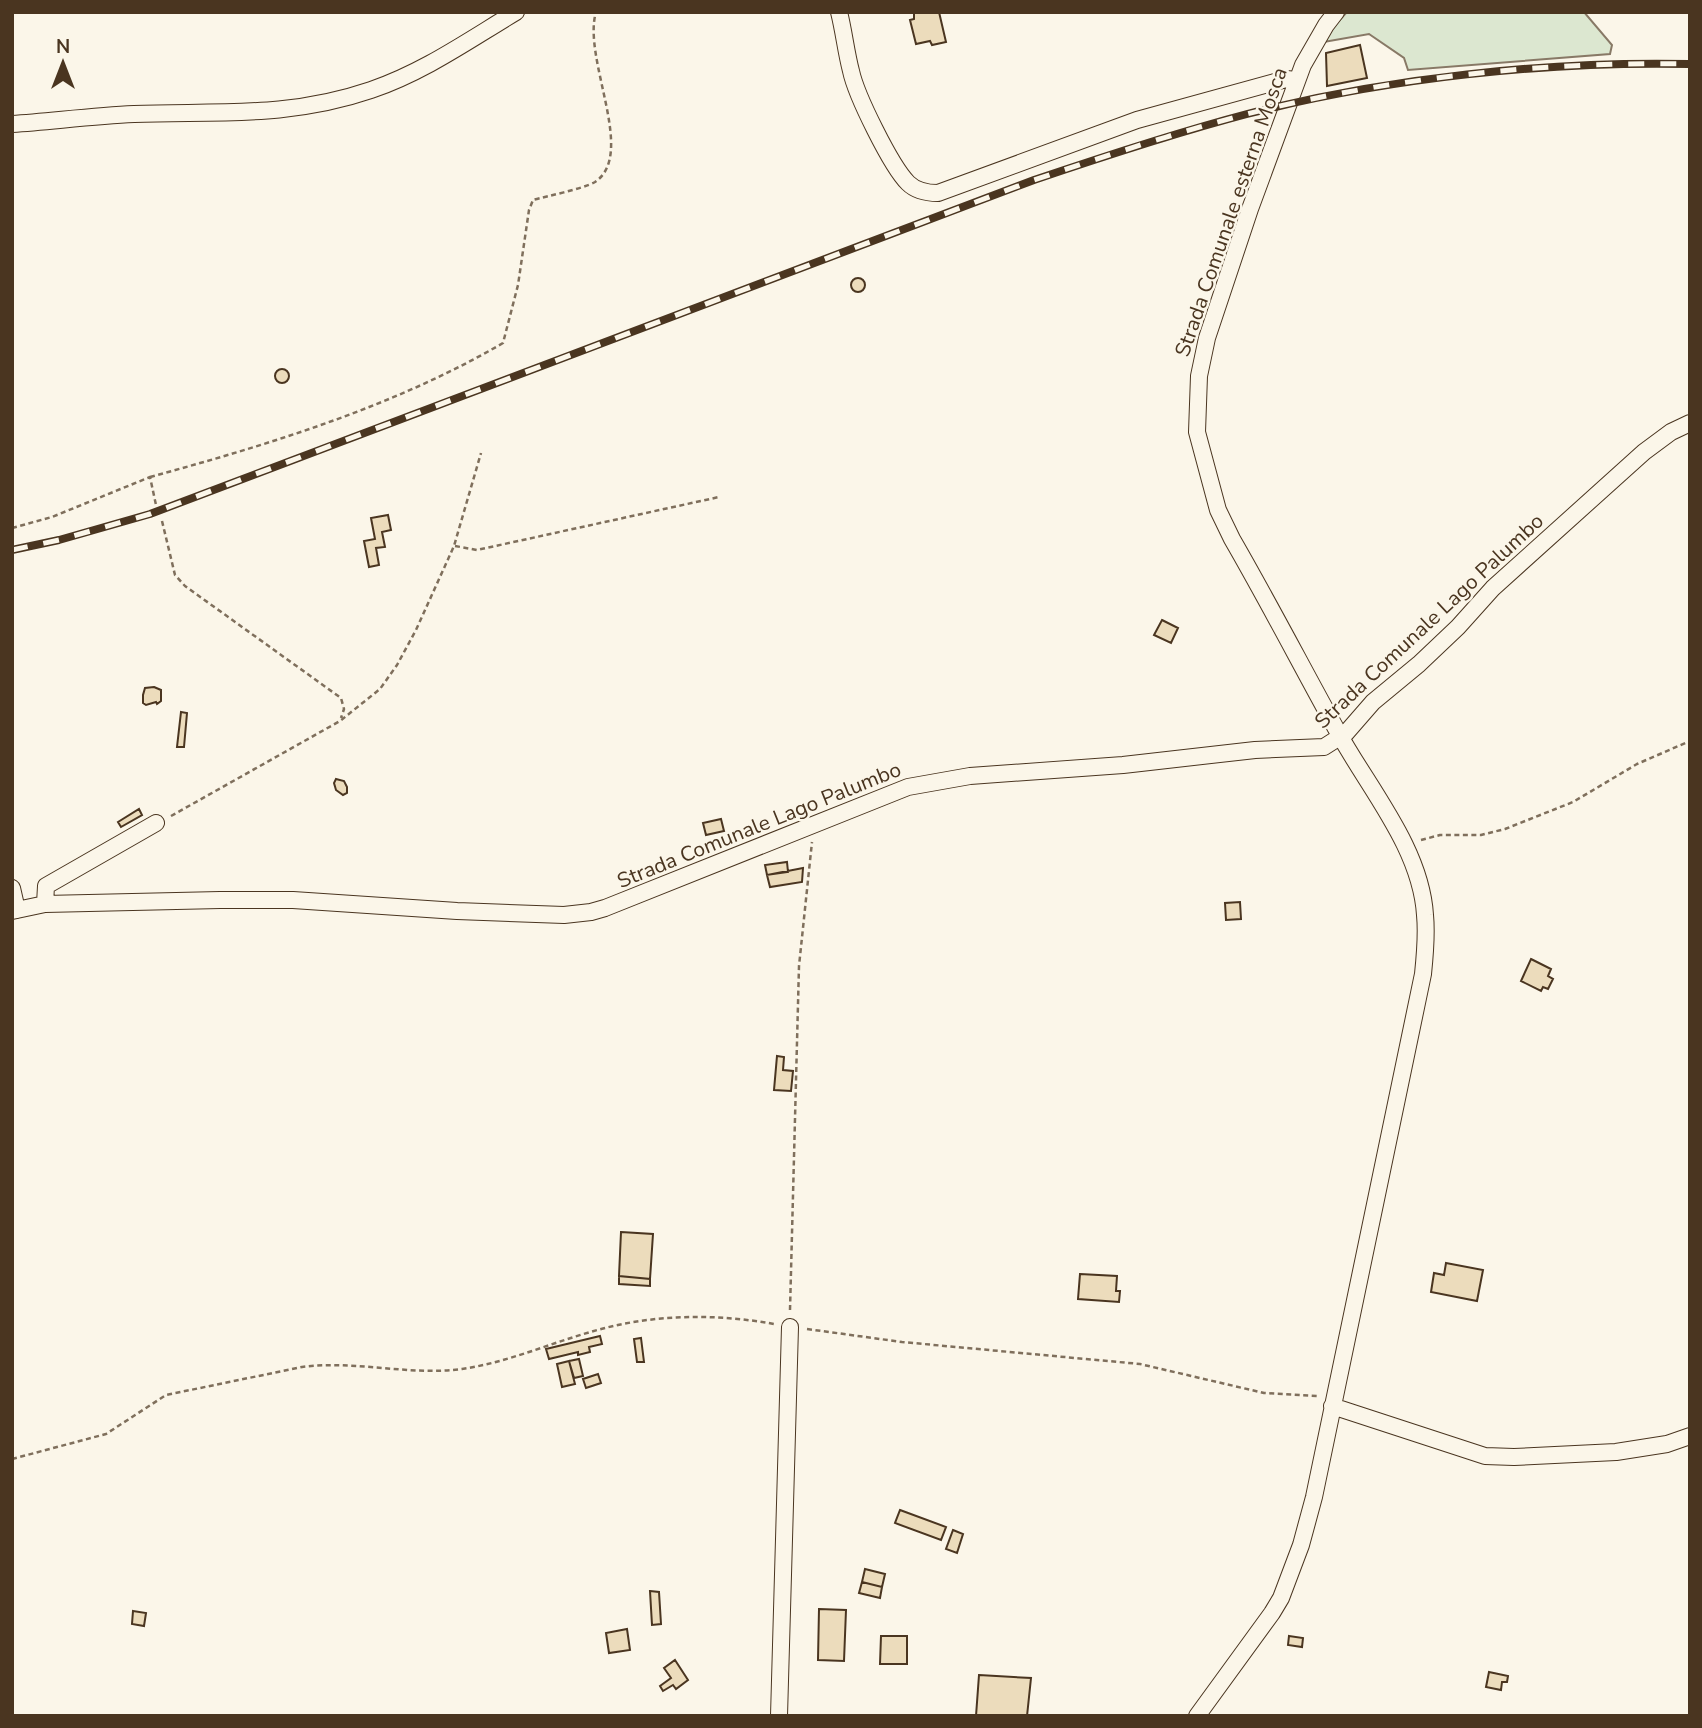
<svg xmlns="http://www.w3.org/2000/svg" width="1702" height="1728" font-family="'Nunito Sans',sans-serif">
  <rect width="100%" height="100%" fill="#fbf6e9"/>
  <path fill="#dce7d0" stroke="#887966" stroke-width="2" d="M 1347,12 L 1584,12 L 1612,45 L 1610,54 L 1408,70 L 1404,58 L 1369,34 L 1318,43 Z"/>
  <path fill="#ecdcbc" stroke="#4a3520" stroke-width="2" d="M 914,12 L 939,12 L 946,42 L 932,45 L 930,41 L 916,44 L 910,20 L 914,19 Z
    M 1360,45 L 1367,78 L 1327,86 L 1326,53 Z
    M851 285a7 7 0 1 1 14 0a7 7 0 1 1-14 0Z
    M275 376a7 7 0 1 1 14 0a7 7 0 1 1-14 0Z
    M 388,515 L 391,530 L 382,532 L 385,547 L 376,548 L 379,565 L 369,567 L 364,541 L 375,539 L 371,518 Z
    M 1162,620 L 1178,628 L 1171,643 L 1154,635 Z
    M 154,687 L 161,690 L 161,701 L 157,704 L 156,702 L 146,705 L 143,703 L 143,695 L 145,688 Z
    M 181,712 L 187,713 L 184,747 L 177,747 Z
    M 336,779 L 344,781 L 347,787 L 347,793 L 343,795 L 336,790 L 334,783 Z
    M 139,809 L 142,815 L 121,827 L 118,822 Z
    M 721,819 L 724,831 L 706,835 L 703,823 Z
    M 787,862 L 788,872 L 767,875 L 765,865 Z
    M 803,868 L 802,882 L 770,887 L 767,875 Z
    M 1240,902 L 1241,919 L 1226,920 L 1225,903 Z
    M 1531,959 L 1551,969 L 1548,976 L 1553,979 L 1548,989 L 1543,987 L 1541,991 L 1521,981 Z
    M 777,1056 L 784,1057 L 783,1070 L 793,1071 L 791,1091 L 774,1090 Z
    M 621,1232 L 653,1234 L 650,1279 L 619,1276 Z
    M 1446,1263 L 1483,1270 L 1477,1301 L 1431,1292 L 1434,1273 L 1444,1275 Z
    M 1080,1274 L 1117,1276 L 1116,1291 L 1120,1291 L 1119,1302 L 1078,1299 Z
    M 619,1276 L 650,1279 L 650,1286 L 619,1284 Z
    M 600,1336 L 602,1344 L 589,1347 L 590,1352 L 578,1355 L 578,1352 L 549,1359 L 546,1349 Z
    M 641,1338 L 644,1362 L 637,1362 L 634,1339 Z
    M 579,1359 L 583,1376 L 574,1378 L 569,1361 Z
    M 569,1361 L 575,1384 L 562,1387 L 557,1364 Z
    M 598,1374 L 601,1383 L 586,1388 L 583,1379 Z
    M 900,1510 L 946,1527 L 941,1540 L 895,1523 Z
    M 953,1530 L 963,1534 L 957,1553 L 946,1549 Z
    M 865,1569 L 885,1574 L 882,1587 L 862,1582 Z
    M 862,1582 L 882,1587 L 880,1598 L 859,1593 Z
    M 650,1591 L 659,1592 L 661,1624 L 652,1625 Z
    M 819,1609 L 846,1610 L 844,1661 L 818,1660 Z
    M 133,1611 L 146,1613 L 144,1626 L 132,1624 Z
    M 627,1629 L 630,1650 L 609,1653 L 606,1633 Z
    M 881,1636 L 907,1636 L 907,1664 L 880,1664 Z
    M 1289,1636 L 1303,1638 L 1302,1647 L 1288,1645 Z
    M 675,1660 L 688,1680 L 676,1689 L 673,1685 L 663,1691 L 660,1686 L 671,1678 L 664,1668 Z
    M 1489,1672 L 1508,1676 L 1507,1682 L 1502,1682 L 1501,1690 L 1486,1687 Z
    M 979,1675 L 1031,1678 L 1027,1716 L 976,1716 Z"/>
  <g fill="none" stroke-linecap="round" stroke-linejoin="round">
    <g stroke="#4a3520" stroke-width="18">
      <path id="minor" d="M 839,12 C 844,32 846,52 851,71 C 856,95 891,166 908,183 C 916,191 926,193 938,193 L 1137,120 L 1286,79 L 1297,80
        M 12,124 C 53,121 94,116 134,114 C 219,111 289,118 371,90 C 424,72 469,40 516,12
        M 12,888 L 17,910
        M 45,904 L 46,886 L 156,823
        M 12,911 L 45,904 L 220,900 L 293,900 L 457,911 L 564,915 L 591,912 L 605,908 L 908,787 L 970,776 L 1123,765 L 1255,750 L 1324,747 L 1346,733 L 1373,702 L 1419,664 L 1458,627 L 1493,588 L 1644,452 L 1671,432 L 1690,423
        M 1332,1406 L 1485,1456 L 1514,1457 L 1616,1452 L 1667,1444 L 1690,1436
        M 779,1716 L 790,1327
        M 1197,1716 L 1272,1613 L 1281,1598 L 1301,1545 L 1314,1497 L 1423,974 C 1425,955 1427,935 1425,915 C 1421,849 1370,790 1339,734 C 1303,669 1269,603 1232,539 L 1218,510 L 1197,432 L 1199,376 L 1207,338 L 1250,209 L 1303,65 L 1326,25 L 1336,12"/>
    </g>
    <path stroke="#7f6f5c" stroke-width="2.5" stroke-dasharray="5 3.5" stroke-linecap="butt" d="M 150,477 C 271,444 395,406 503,343 L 518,285 L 529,210 L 533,200 C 547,196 583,189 595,182 C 637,154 582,59 596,12
      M 162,521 L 175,575 L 185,586 L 341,698 L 344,709 L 341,718
      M 12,528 L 52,517 L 150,477 L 156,505
      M 455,546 L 477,550 L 719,497
      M 171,816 L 340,721 L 380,689 L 397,665 L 416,630 L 454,546 L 481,453
      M 1421,840 L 1440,835 L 1481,835 L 1505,829 L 1573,802 L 1637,764 L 1690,741
      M 790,1310 L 799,966 L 812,842
      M 807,1329 L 902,1342 L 1140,1364 L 1264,1393 L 1317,1396
      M 12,1459 L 106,1434 L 166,1395 L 302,1367 C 355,1360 409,1376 462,1369 C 511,1362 557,1340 605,1328 C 660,1314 719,1314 774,1324"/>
    <use href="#minor" stroke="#fbf6e9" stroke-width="16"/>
    <g stroke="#4a3520" stroke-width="8">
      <path id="rail" d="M 12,550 L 59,540 L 150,514 L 1034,180 C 1105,156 1175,133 1247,114 C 1387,78 1546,61 1690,64"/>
    </g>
    <use href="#rail" stroke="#fbf6e9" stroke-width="5" stroke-dasharray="16" stroke-linecap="butt"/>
  </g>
  <g text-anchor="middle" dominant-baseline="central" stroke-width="5" stroke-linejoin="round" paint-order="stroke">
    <g font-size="21" fill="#4a3520" stroke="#fbf6e9">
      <text transform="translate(1231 212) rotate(-71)">Strada Comunale esterna Mosca</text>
      <text transform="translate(1429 621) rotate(-43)">Strada Comunale Lago Palumbo</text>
      <text transform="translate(759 825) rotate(-22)">Strada Comunale Lago Palumbo</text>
    </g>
  </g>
  <rect width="1702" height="1728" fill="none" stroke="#4a3520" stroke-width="28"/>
  <g transform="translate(63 63)" stroke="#fbf6e9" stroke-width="5" paint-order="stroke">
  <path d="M0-5L12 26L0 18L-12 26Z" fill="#4a3520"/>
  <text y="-10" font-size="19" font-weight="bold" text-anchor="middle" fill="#4a3520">N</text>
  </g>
</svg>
